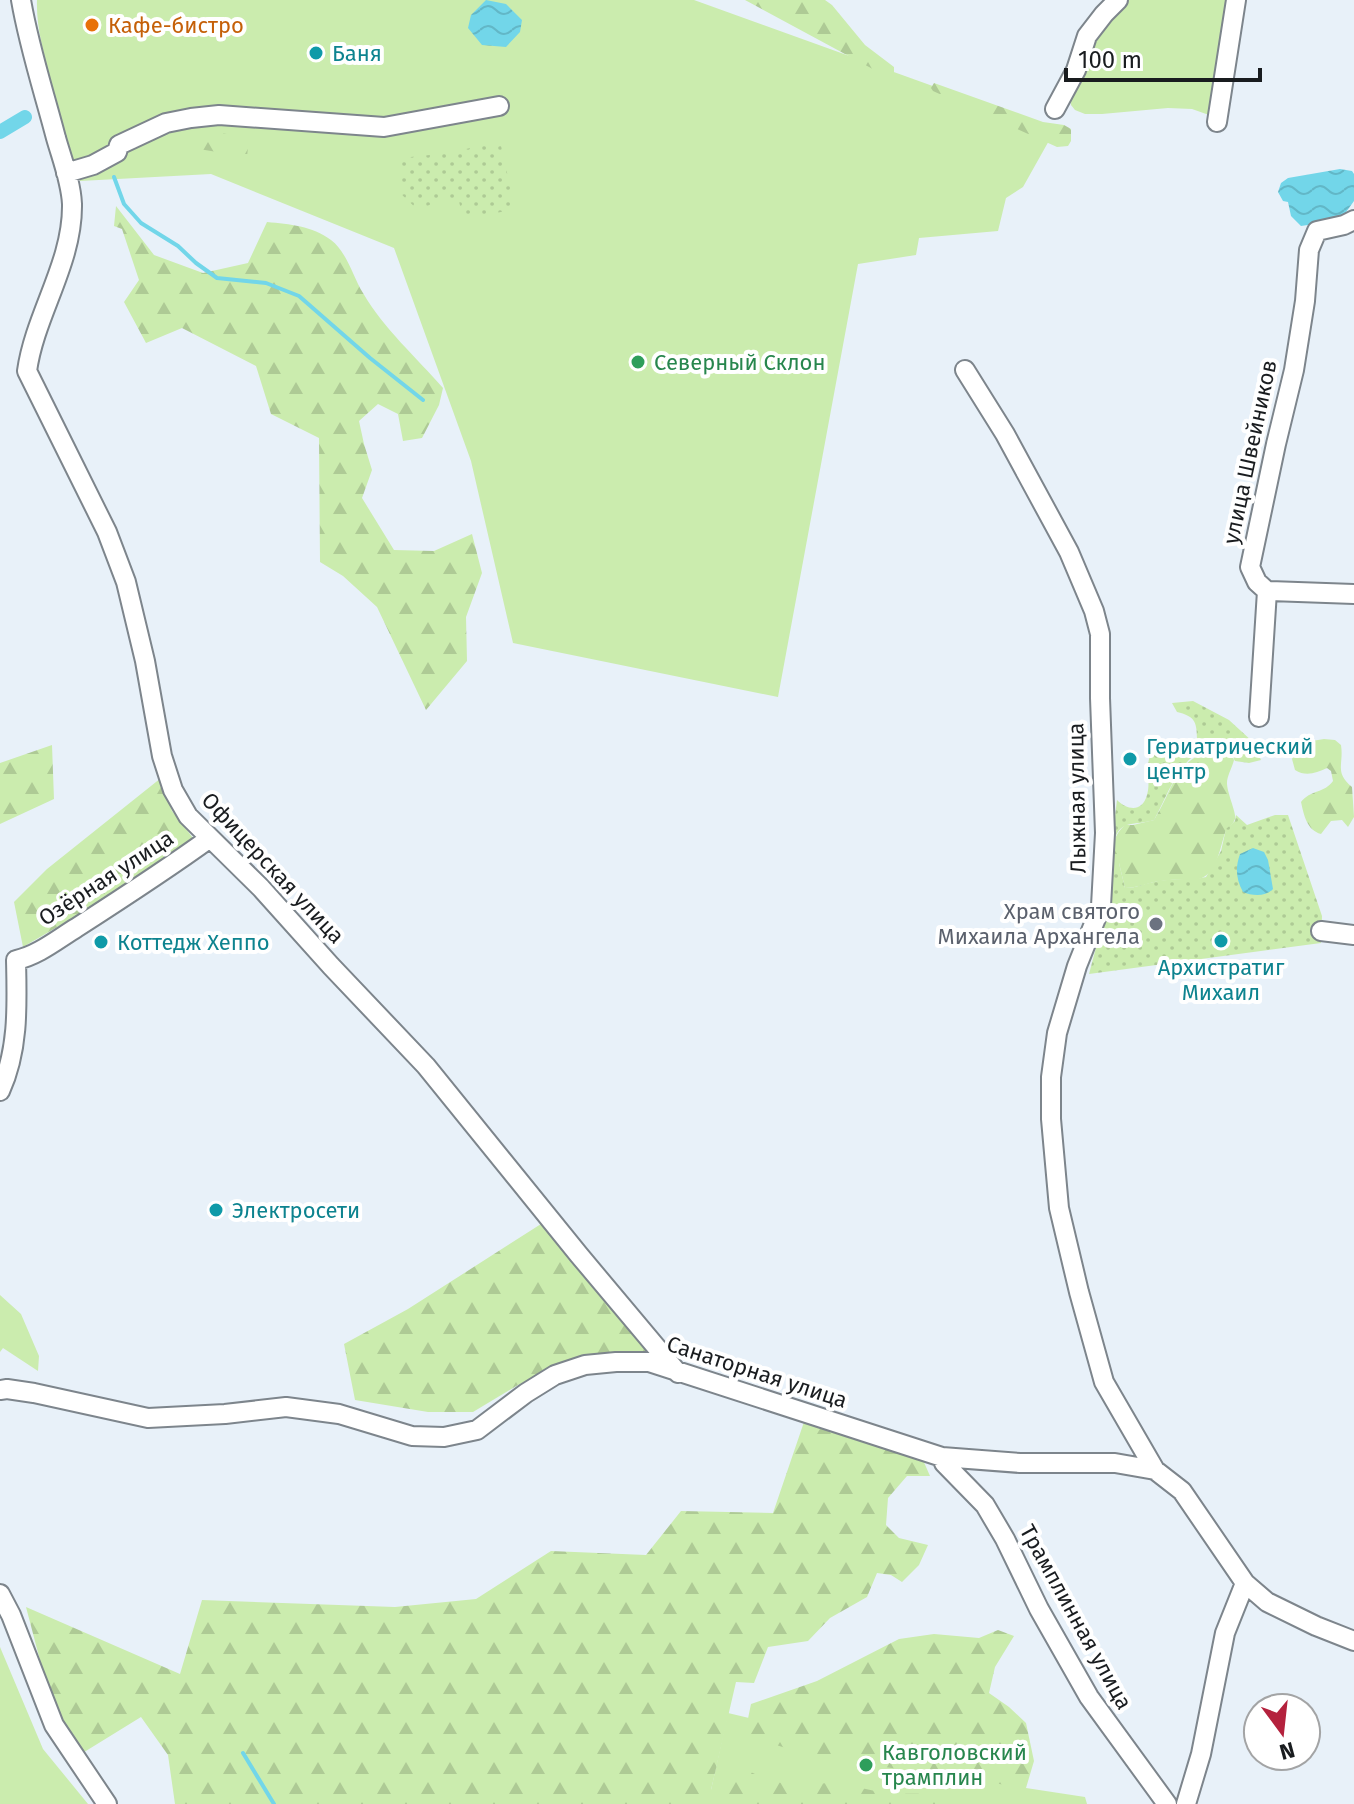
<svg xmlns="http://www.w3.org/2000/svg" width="1354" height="1804" font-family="'Fira Sans',sans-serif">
  <defs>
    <pattern id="forest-firs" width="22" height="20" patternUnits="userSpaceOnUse" patternTransform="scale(2)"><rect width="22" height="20" fill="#cbecae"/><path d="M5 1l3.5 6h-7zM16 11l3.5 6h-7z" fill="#aeca95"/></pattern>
    <pattern id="park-dots" width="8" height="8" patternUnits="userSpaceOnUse" patternTransform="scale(2)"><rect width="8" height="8" fill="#cbecae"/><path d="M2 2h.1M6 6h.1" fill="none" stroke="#aeca95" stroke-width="1.8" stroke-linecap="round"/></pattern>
    <pattern id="water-waves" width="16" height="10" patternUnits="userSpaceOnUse" patternTransform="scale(2)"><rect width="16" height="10" fill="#72d6e9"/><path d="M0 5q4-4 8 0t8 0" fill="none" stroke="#62b7c7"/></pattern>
  </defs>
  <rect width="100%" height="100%" fill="#e8f1f9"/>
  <path fill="#cbecae" d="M 37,0 L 694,0 L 1055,130 L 1023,187 L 1006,198 L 998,231 L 919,238 L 916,255 L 858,264 L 778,697 L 513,643 L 471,461 L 394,248 L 211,174 L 80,181 C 68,148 59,114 50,80 C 44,53 36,27 37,0 Z
    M 1124,0 L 1227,0 L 1209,115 L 1192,109 L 1168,108 L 1102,114 L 1085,114 L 1075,110 L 1071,105 L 1070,93 L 1090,36 Z
    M 0,1295 L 21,1314 L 39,1356 L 38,1371 L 3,1348 L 0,1352 Z
    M 0,1647 L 43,1749 L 88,1804 L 0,1804 Z
    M 728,1713 L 749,1718 L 1006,1741 L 1026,1788 L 1085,1797 L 1087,1804 L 711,1804 L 711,1790 Z"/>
  <path fill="url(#forest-firs)" d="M 745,0 L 825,0 L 832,5 L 865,45 L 894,67 L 894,74 L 882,74 Z
    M 934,83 L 1043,122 L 1064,125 L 1071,129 L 1071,141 L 1068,146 L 1057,147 L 933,91 L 931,88 Z
    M 197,130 L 249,137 L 247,157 L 199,149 Z
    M 116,206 L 154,255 L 203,273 L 248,263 L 267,222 C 290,224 312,226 331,240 C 347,252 353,277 363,293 C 384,329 416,357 443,388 L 439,405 L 422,438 L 403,441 L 398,414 L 378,404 L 359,421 L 364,444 L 372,470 L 362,498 L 394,550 L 434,551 L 472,534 L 482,573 L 466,617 L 467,661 L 426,710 L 377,607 L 343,576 L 320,562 L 319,438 L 271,414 L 256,366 L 182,328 L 146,343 L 124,302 L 139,280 L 122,229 L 114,226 Z
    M 1324,739 L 1335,740 L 1341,745 C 1344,765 1334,772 1352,787 L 1354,817 L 1348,827 L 1342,820 L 1331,821 L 1321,834 C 1307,830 1304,816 1301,802 C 1310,790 1325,793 1333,781 L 1331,771 L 1327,768 C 1316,773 1306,777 1295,770 L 1292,759 L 1300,743 Z
    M 52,745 L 54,799 L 0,824 L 0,763 Z
    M 1218,747 L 1228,748 L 1234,760 C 1232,768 1227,776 1227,783 C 1227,793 1237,814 1235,819 C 1233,825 1227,827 1225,833 C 1219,851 1216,880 1192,880 C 1182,880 1172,879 1161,881 C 1149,882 1138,888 1125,888 L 1119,863 L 1113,863 C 1113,846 1112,837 1125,825 L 1133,825 L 1154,820 C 1176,784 1173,761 1218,747 Z
    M 161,778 L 172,811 L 193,838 L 119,891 L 23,947 L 14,902 L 47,869 Z
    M 541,1224 L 648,1353 L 621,1354 L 567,1361 L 518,1385 L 473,1412 L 428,1412 L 355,1400 L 344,1344 L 408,1309 Z
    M 804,1422 L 923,1460 L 930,1476 L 907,1476 L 888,1498 L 886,1525 L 899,1538 L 928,1545 L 919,1565 L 902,1582 L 891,1575 L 877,1573 L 867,1597 L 830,1618 L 808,1641 L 768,1647 L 754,1683 L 736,1682 L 711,1790 L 711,1804 L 175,1804 L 168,1755 L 141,1717 L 81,1754 L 57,1725 L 26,1607 L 180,1674 L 202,1600 L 395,1607 L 476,1599 L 551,1551 L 646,1555 L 681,1511 L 773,1513 Z
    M 998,1630 L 1014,1636 L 995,1667 L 989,1693 L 1009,1707 L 1026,1723 L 1034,1761 L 1026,1788 L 811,1756 L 757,1739 L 745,1733 L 751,1704 L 817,1681 L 899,1639 L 934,1634 L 979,1638 Z
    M 744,1768 C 758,1778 791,1787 808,1786 C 816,1785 825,1782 833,1783 C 851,1784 869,1791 888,1793 C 907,1796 953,1789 966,1802 L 961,1804 L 726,1804 L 732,1773 Z"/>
  <path fill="url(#park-dots)" d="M 500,141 L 515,209 L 464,220 L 458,198 L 434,203 L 418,210 L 399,192 L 401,158 L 449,153 Z
    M 1193,701 L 1229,720 L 1253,742 L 1261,760 L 1249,763 L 1235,761 L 1228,748 C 1183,741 1171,790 1154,820 C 1145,823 1134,823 1127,825 C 1112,830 1113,850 1113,862 L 1119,863 L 1125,888 C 1137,888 1146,883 1158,881 C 1174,878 1190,881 1206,877 L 1221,851 L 1226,829 L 1235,821 L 1236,815 L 1247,825 L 1275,815 L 1288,815 L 1322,916 L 1321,943 L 1089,974 L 1101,929 L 1117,800 C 1127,810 1142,813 1147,795 C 1151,782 1145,769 1150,756 L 1189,745 L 1197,739 C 1197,721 1194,716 1177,712 L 1172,703 Z"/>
  <path fill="url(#water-waves)" d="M 486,0 L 506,4 L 522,20 L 520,32 L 506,47 L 482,45 L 468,28 L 471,15 Z
    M 1340,169 L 1352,171 L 1354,174 L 1354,201 L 1344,215 L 1321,223 L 1301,226 L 1291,216 L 1288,202 L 1283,201 L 1278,192 L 1281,183 L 1288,178 Z
    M 1253,848 L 1264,852 L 1268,860 L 1273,889 C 1266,897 1252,896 1243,892 C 1236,879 1235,868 1240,854 Z"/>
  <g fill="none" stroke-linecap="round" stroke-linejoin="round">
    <path stroke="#72d6e9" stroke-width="4" d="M 114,177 L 124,204 L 141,223 L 178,246 L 196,263 L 217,278 L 266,283 L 299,296 L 370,358 L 423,400
      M 243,1753 L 274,1804"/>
    <path stroke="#72d6e9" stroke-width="14" d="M 0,132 L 25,117"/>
    <g stroke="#7d858c" stroke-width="22">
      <path id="minor" d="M 21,0 C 29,47 44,92 56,138 C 62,159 71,182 72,204 C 73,263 35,314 27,371 L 107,532 L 126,582 L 145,661 L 162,756 L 173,790 L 188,816 L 261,888 L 331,966 L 426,1066 L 579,1255 L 678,1373
        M 1055,109 L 1076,70 L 1087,36 L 1104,14 L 1118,0
        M 1217,122 L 1236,0
        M 66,173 L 93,165 L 117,152 L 119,145 L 166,123 L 191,118 L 219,115 L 384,127 L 499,106
        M 965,370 L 1005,434 L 1069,552 L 1094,611 L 1100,634 L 1100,698 L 1105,833 L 1101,906 L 1077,966 L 1057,1033 L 1051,1077 L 1051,1119 L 1059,1208 L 1079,1292 L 1104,1382 L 1155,1470
        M 1267,591 L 1354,594
        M 1259,717 L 1267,591 L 1257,582 L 1250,567 L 1276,444 L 1294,370 L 1305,301 L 1309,250 L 1317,231 L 1344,225 L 1354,220
        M 1321,931 L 1354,935
        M 0,1091 C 19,1050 17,1004 16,960 C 37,956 58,939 76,928 C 121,899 166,870 210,838
        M 0,1390 L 7,1389 L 34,1393 L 148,1418 L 225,1414 L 286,1407 L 339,1414 L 412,1436 L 444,1437 L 477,1430 L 526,1393 L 555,1375 L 585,1365 L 616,1362 L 649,1362 L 942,1457 L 1020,1463 L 1115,1463 L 1155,1470 L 1182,1491 L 1245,1583 L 1267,1602 L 1316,1626 L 1354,1641
        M 942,1457 L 944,1463 L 985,1505 L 1005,1539 L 1039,1609 L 1089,1697 L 1167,1804
        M 0,1594 L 11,1615 L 54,1725 L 107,1804
        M 1186,1804 L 1201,1754 L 1225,1633 L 1245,1583"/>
    </g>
    <use href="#minor" stroke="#fff" stroke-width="18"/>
  </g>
  <circle fill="#e8710a" stroke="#fff" stroke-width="3" cx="92" cy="25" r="8"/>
  <g fill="#0f9aa8" stroke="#fff" stroke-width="3">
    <circle cx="316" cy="53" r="8"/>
    <circle cx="1130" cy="759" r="8"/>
    <circle cx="1221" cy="941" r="8"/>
    <circle cx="101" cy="942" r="8"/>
    <circle cx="216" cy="1210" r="8"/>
  </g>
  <g fill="#2e9e5b" stroke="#fff" stroke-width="3">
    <circle cx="638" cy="362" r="8"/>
    <circle cx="866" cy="1765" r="8"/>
  </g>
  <circle fill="#6b7280" stroke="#fff" stroke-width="3" cx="1156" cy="924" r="8"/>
  <g text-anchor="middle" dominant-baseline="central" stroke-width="8" stroke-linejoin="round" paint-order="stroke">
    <g font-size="22" fill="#c56008" stroke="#fff" text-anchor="start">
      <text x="108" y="25">Кафе-бистро</text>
    </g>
    <g font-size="22" fill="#0d838f" stroke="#fff" text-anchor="start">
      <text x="332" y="53">Баня</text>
      <text x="1146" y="746">Гериатрический<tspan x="1146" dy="25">центр</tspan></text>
      <text x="117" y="942">Коттедж Хеппо</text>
      <text x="1221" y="967" text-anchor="middle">Архистратиг<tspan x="1221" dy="25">Михаил</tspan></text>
      <text x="232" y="1210">Электросети</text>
    </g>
    <g font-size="22" fill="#27864d" stroke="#fff" text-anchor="start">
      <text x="654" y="362">Северный Склон</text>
      <text x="882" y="1752">Кавголовский<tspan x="882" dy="25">трамплин</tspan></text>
    </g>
    <g font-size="22" fill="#191c1f" stroke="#fff">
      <text transform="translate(1250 452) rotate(-78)">улица Швейников</text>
      <text transform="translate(1077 798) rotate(-91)">Лыжная улица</text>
      <text transform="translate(273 868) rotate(47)">Офицерская улица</text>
      <text transform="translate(106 878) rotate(-33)">Озёрная улица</text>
      <text transform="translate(757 1372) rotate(18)">Санаторная улица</text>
      <text transform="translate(1076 1617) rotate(61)">Трамплинная улица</text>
    </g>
    <g font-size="22" fill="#5b616d" stroke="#fff" text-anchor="end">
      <text x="1140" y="911">Храм святого<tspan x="1140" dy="25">Михаила Архангела</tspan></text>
    </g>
  </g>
  <g transform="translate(1282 1732) rotate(165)"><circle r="38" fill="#ffffff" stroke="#a3a4a5" stroke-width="2"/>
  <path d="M0-6L14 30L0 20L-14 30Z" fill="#b4213d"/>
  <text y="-12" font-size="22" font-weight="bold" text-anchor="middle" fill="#191c1f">N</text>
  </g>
  <path d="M1066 68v12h194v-12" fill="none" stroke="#191c1f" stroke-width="4"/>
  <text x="1078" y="68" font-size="24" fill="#191c1f" stroke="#ffffff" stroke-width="6" paint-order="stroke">100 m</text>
</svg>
